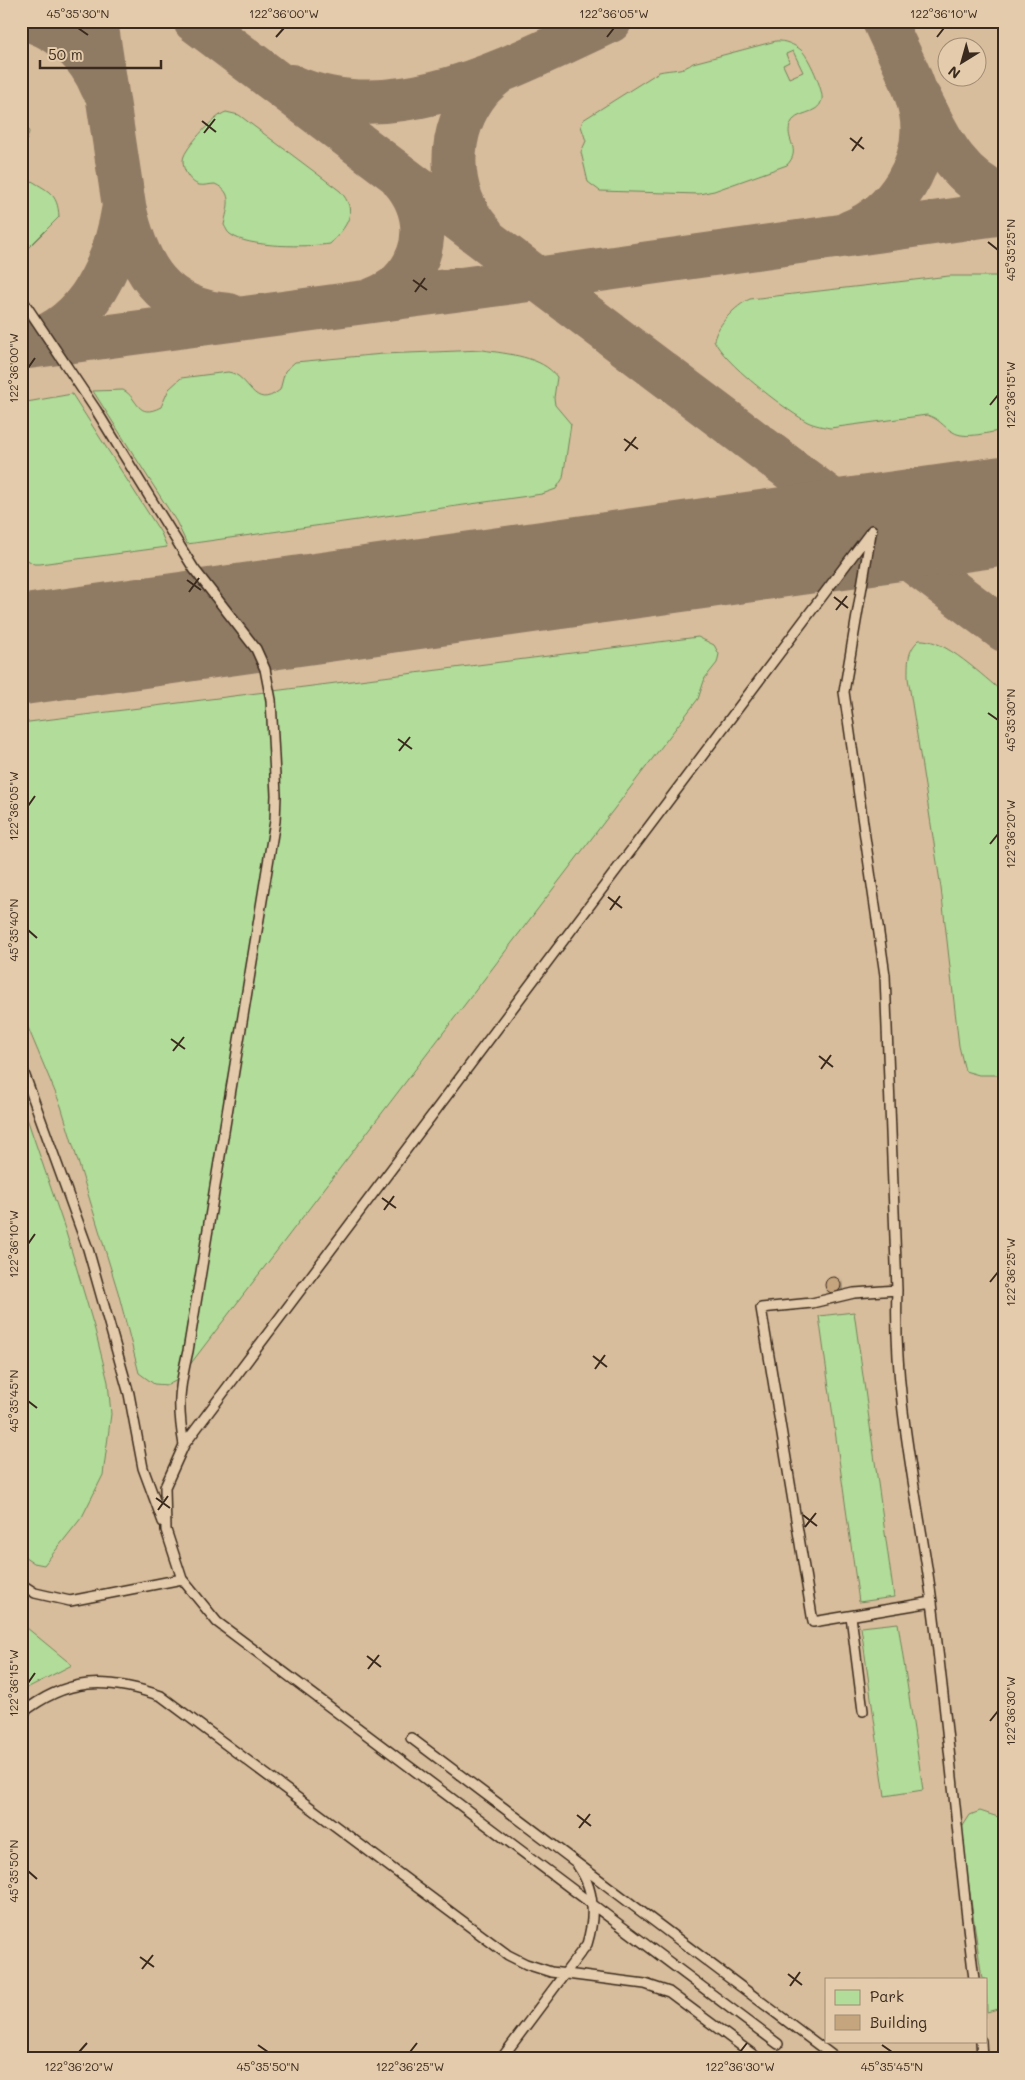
<svg xmlns="http://www.w3.org/2000/svg" width="1025" height="2080" font-family="Mali,sans-serif">
  <defs>
    <filter id="shadow"><feDropShadow dx="4.5" dy="4.5" stdDeviation="2.5" flood-color="#0004"/></filter>
  </defs>
  <rect width="100%" height="100%" fill="#e3cbab"/>
  <filter id="ink" filterUnits="userSpaceOnUse"><feTurbulence type="fractalNoise" baseFrequency=".02" numOctaves="2"/><feDisplacementMap in="SourceGraphic" scale="10" xChannelSelector="R" yChannelSelector="G"/><feConvolveMatrix kernelMatrix="1 2 1 2 8 2 1 2 1" color-interpolation-filters="sRGB"/></filter>
  <g filter="url(#ink)">
    <path fill="#d7bd9b" fill-rule="evenodd" d="M 21,21 L 1004,21 L 1004,2059 L 21,2059 ZM 948,48 L 978,48 L 978,78 L 948,78 ZM 826,1979 L 986,1979 L 986,2041 L 826,2041 Z"/>
    <path fill="#b1dc99" stroke="#76835c" fill-rule="evenodd" d="M 776,41 C 784,40 795,45 801,50 C 808,55 824,91 822,100 C 818,116 795,110 790,125 C 785,141 802,149 787,165 L 714,191 L 699,194 L 600,191 L 588,182 L 581,152 L 586,141 L 581,126 L 583,120 L 659,72 C 671,69 684,71 693,63 ZM 793,51 L 803,72 L 789,78 L 783,65 L 789,62 L 786,54 Z
      M 226,112 L 239,115 L 340,191 C 359,212 347,226 330,244 C 309,247 247,248 230,234 C 227,232 226,228 224,225 C 227,208 235,193 215,184 C 210,184 204,186 199,185 C 189,182 180,166 184,156 C 189,144 214,116 226,112 Z
      M 21,116 L 29,132 L 22,156 L 27,178 C 47,191 58,192 59,217 L 21,255 Z
      M 949,276 L 1004,276 L 1004,430 C 990,432 965,440 953,432 C 942,426 940,419 927,415 L 830,428 C 820,426 812,425 804,420 C 782,407 723,362 714,340 C 718,324 735,306 750,299 Z
      M 483,350 C 507,354 542,356 557,377 L 554,398 L 555,405 L 571,424 L 563,478 L 556,489 L 542,494 L 187,544 L 176,521 L 93,391 L 123,390 C 139,398 136,420 161,407 L 169,389 L 181,378 L 228,372 C 251,375 252,412 280,390 L 285,371 L 295,362 L 383,354 Z
      M 72,394 L 161,533 L 167,547 L 40,564 L 34,564 L 21,556 L 21,403 Z
      M 698,637 L 714,645 L 719,654 L 717,663 L 705,678 L 698,699 L 179,1379 L 168,1385 L 154,1384 L 139,1373 L 118,1292 L 61,1106 L 21,1011 L 21,723 Z
      M 919,640 C 945,638 983,677 1004,693 L 1004,1075 L 979,1075 L 965,1071 L 959,1046 L 941,888 L 908,678 C 908,663 907,651 919,640 Z
      M 21,1101 L 65,1229 L 95,1330 L 108,1382 L 111,1414 L 103,1475 L 82,1517 L 44,1565 L 34,1563 L 21,1554 Z
      M 854,1312 L 894,1597 L 859,1602 L 819,1316 Z
      M 21,1623 L 72,1665 L 21,1691 Z
      M 898,1623 L 923,1790 L 885,1796 L 861,1627 Z
      M 980,1811 L 1004,1819 L 1004,2007 L 987,2012 L 986,1979 L 982,1979 L 961,1829 L 970,1815 Z"/>
    <g fill="none" stroke-linecap="round" stroke-linejoin="round">
      <path stroke="#8f7a64" stroke-width="44" d="M 33,21 C 65,33 89,55 102,87
        M 195,21 L 1004,630
        M 291,86 C 396,133 516,64 610,21
        M 920,99 C 942,143 957,177 1004,198
        M 124,206 C 137,266 162,311 229,315
        M 850,232 C 895,215 930,162 921,113 C 915,81 897,51 884,21
        M 482,233 C 445,192 446,131 480,89 C 486,82 494,76 500,71
        M 370,301 C 381,296 392,292 400,283 C 430,253 429,210 402,179
        M 30,342 C 90,324 115,262 124,206 L 96,21
        M 21,348 L 536,279 L 1004,213"/>
      <path stroke="#8f7a64" stroke-width="110" d="M 21,650 L 1004,511"/>
    </g>
    <path fill="#c5a57e" stroke="#3b2a1e" filter="url(#shadow)" d="M825 1285a8 8 0 1 1 16 0a8 8 0 1 1-16 0Z"/>
    <g fill="none" stroke-linecap="round" stroke-linejoin="round">
      <g stroke="#3b2a1e" stroke-width="12">
        <path id="lane" d="M 21,298 L 96,410 L 194,569 L 256,649 L 265,669 L 271,700 L 276,795 L 275,821 L 188,1351 C 179,1389 177,1406 184,1445
          M 871,533 L 844,692 L 885,975 L 897,1290 C 893,1396 918,1498 932,1602 C 948,1727 959,1853 974,1979
          M 21,1065 L 88,1249 L 129,1394 L 143,1468 L 163,1522
          M 897,1290 L 854,1293 L 812,1303 L 761,1308 L 813,1622 L 932,1602
          M 21,1584 L 35,1593 L 70,1601 L 182,1579
          M 851,1616 L 863,1711
          M 21,1714 C 67,1677 107,1677 161,1696 L 508,1955 L 526,1964 L 551,1972 L 645,1984 L 669,1992 L 759,2059
          M 411,1738 L 837,2059
          M 981,2041 L 982,2059
          M 778,2044 L 217,1622 L 182,1579 L 166,1530 L 165,1487 L 184,1445 L 872,530
          M 501,2059 L 587,1944 C 595,1918 595,1890 578,1866"/>
      </g>
      <use href="#lane" stroke="#e3cbab" stroke-width="9"/>
    </g>
  </g>
  <path fill="none" stroke="#3b2a1e" stroke-width="2" d="M 78,28 L 88,35M 276,37 L 284,28M 607,37 L 614,28M 937,37 L 944,28M 202,121 L 216,132M 204,133 L 215,119M 850,138 L 864,149M 852,151 L 862,137M 988,242 L 998,250M 413,280 L 427,290M 415,292 L 425,278M 28,368 L 35,358M 990,405 L 998,395M 624,439 L 638,449M 625,451 L 636,437M 187,580 L 201,590M 189,592 L 199,578M 834,597 L 848,608M 836,610 L 847,596M 988,713 L 998,720M 398,739 L 412,749M 399,751 L 410,737M 28,806 L 35,796M 990,844 L 998,834M 608,897 L 622,908M 610,910 L 620,896M 28,930 L 37,938M 171,1039 L 185,1049M 173,1051 L 184,1037M 819,1056 L 833,1067M 821,1069 L 831,1055M 382,1198 L 396,1208M 384,1210 L 394,1196M 28,1244 L 35,1234M 990,1282 L 998,1272M 593,1356 L 607,1367M 595,1369 L 605,1355M 28,1401 L 37,1408M 156,1498 L 170,1508M 158,1510 L 168,1496M 803,1515 L 817,1526M 805,1527 L 816,1513M 367,1656 L 381,1667M 368,1669 L 379,1655M 28,1683 L 35,1673M 990,1721 L 998,1711M 577,1815 L 591,1826M 579,1828 L 590,1814M 28,1871 L 37,1879M 140,1957 L 154,1967M 142,1969 L 153,1955M 788,1974 L 802,1985M 790,1986 L 800,1972M 258,2045 L 268,2052M 882,2045 L 892,2052M 79,2052 L 87,2043M 410,2052 L 417,2043M 740,2052 L 747,2043"/>
  <rect width="1025" height="2080" fill="none" stroke="#e3cbab" stroke-width="55"/>
  <rect x="825" y="1978" width="162" height="65" fill="#e3cbab" stroke="#a08b73"/>
  <rect x="835" y="1990" width="25" height="15" fill="#b1dc99" stroke="#a08b73"/>
  <text x="870" y="2002" font-size="15" fill="#3b2a1e">Park</text>
  <rect x="835" y="2015" width="25" height="15" fill="#c5a57e" stroke="#a08b73"/>
  <text x="870" y="2028" font-size="15" fill="#3b2a1e">Building</text>
  <g transform="translate(962 62) rotate(217)"><circle r="24" fill="#e3cbab" stroke="#a08b73"/>
  <path d="M0-4L9 19L0 12L-9 19Z" fill="#3b2a1e"/>
  <text y="-8" font-size="14" font-weight="bold" text-anchor="middle" fill="#3b2a1e">N</text>
  </g>
  <path d="M40 60v8h121v-8" fill="none" stroke="#3b2a1e" stroke-width="2.5"/>
  <text x="48" y="60" font-size="15" fill="#3b2a1e" stroke="#e3cbab" stroke-width="4" paint-order="stroke">50 m</text>
  <rect x="28" y="28" width="970" height="2024" fill="none" stroke="#3b2a1e" stroke-width="2"/>
  <g font-size="12" text-anchor="middle" fill="#3b2a1e">
    <text x="78" y="18">45°35'30"N</text>
    <text x="284" y="18">122°36'00"W</text>
    <text x="614" y="18">122°36'05"W</text>
    <text x="944" y="18">122°36'10"W</text>
    <text transform="translate(1011 250) rotate(-90)" y="4">45°35'25"N</text>
    <text transform="translate(14 368) rotate(-90)" y="4">122°36'00"W</text>
    <text transform="translate(1011 395) rotate(-90)" y="4">122°36'15"W</text>
    <text transform="translate(1011 720) rotate(-90)" y="4">45°35'30"N</text>
    <text transform="translate(14 806) rotate(-90)" y="4">122°36'05"W</text>
    <text transform="translate(1011 834) rotate(-90)" y="4">122°36'20"W</text>
    <text transform="translate(14 930) rotate(-90)" y="4">45°35'40"N</text>
    <text transform="translate(14 1244) rotate(-90)" y="4">122°36'10"W</text>
    <text transform="translate(1011 1272) rotate(-90)" y="4">122°36'25"W</text>
    <text transform="translate(14 1401) rotate(-90)" y="4">45°35'45"N</text>
    <text transform="translate(14 1683) rotate(-90)" y="4">122°36'15"W</text>
    <text transform="translate(1011 1711) rotate(-90)" y="4">122°36'30"W</text>
    <text transform="translate(14 1871) rotate(-90)" y="4">45°35'50"N</text>
    <text x="79" y="2071">122°36'20"W</text>
    <text x="268" y="2071">45°35'50"N</text>
    <text x="410" y="2071">122°36'25"W</text>
    <text x="740" y="2071">122°36'30"W</text>
    <text x="892" y="2071">45°35'45"N</text>
  </g>
</svg>
